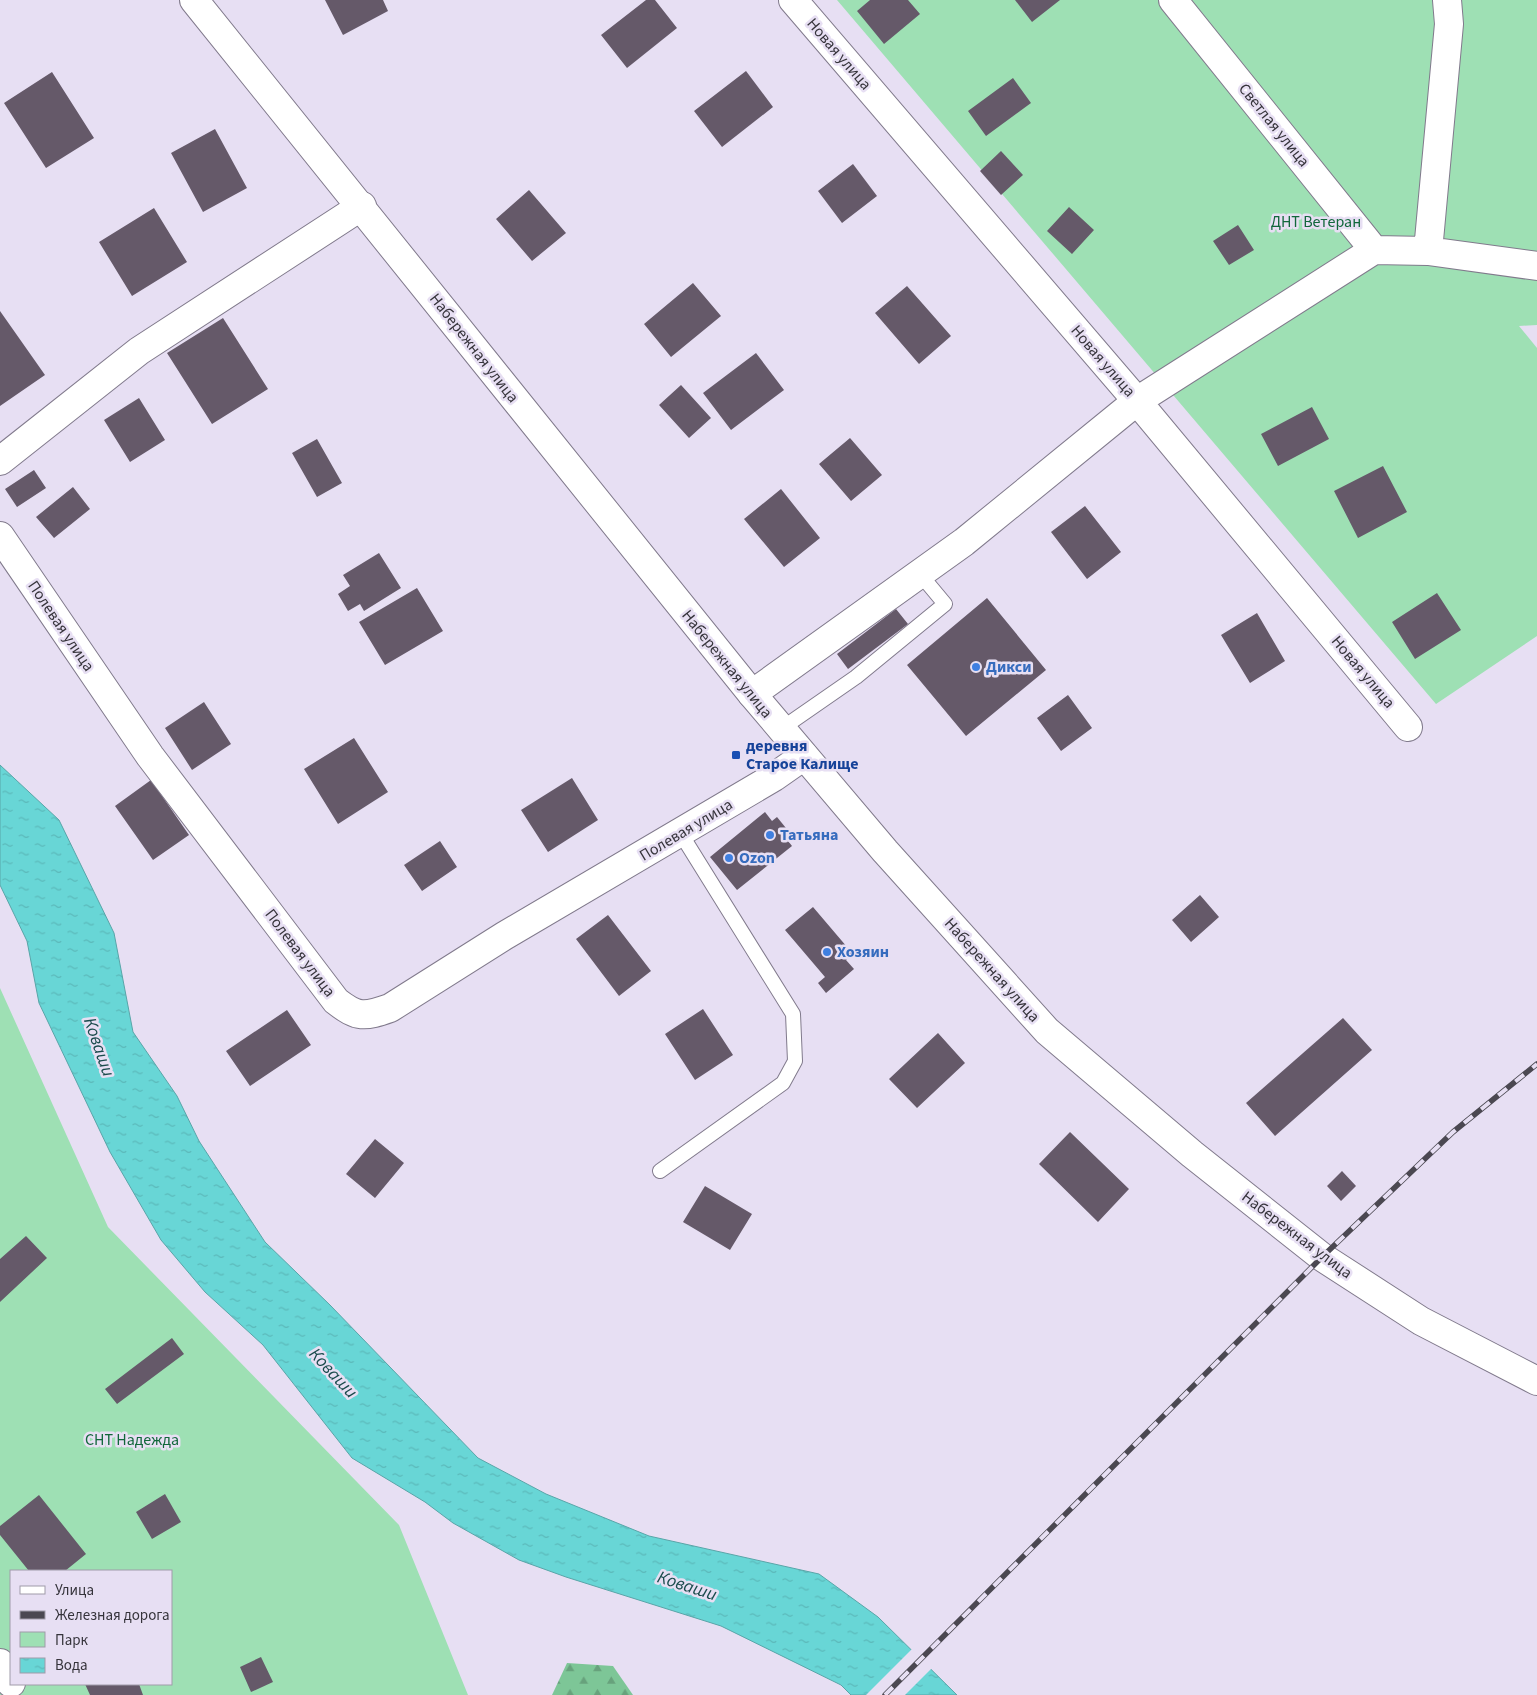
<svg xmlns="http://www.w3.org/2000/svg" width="1537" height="1695" font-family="'Source Sans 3',sans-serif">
  <defs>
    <pattern id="forest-firs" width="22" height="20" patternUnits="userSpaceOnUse" patternTransform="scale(1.25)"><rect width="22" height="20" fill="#7dc697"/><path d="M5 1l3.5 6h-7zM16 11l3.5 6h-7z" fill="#67a27c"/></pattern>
    <pattern id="water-ripples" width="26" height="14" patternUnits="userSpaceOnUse" patternTransform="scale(1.25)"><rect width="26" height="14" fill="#68d6d6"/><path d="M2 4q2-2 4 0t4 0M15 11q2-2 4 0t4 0" fill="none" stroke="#5bb8b9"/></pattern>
  </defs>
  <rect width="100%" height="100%" fill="#e7dff3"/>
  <path fill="#9ee0b4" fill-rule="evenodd" d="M 837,0 L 1537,0 L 1537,325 L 1519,326 L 1537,348 L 1537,636 L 1436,704 Z
    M 0,988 L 108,1227 L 399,1525 L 468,1695 L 0,1695 ZM 11,1571 L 171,1571 L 171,1684 L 11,1684 Z"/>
  <path fill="url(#forest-firs)" d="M 567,1663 L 613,1666 L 633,1695 L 552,1695 Z"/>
  <path fill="url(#water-ripples)" stroke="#59a5a8" d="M 0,765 L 59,820 L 114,933 L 133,1032 L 177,1096 L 199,1141 L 265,1242 L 330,1305 L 478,1458 L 546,1494 L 649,1536 L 819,1574 L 878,1617 L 957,1695 L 851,1695 L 841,1685 L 721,1626 L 566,1577 L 519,1560 L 453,1523 L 425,1502 L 352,1458 L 263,1345 L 205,1292 L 161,1240 L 110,1152 L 39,1003 L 27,941 L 0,885 Z"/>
  <path fill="#e7dff3" d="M 913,1648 L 932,1668 L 905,1695 L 866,1695 Z"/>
  <path fill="#655969" d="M 325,0 L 383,0 L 388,11 L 343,35 Z
    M 646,0 L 655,0 L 677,28 L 627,68 L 601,35 Z
    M 870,0 L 908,0 L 920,14 L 884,44 L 857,11 Z
    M 1015,0 L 1060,0 L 1032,22 Z
    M 746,71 L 773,107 L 722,147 L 694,111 Z
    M 52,72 L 94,138 L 46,168 L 4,103 Z
    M 1013,78 L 1031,103 L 986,136 L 968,111 Z
    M 215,129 L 247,188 L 203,212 L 171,153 Z
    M 1001,151 L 1023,175 L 1001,195 L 980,171 Z
    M 853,164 L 877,196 L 842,223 L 818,191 Z
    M 529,190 L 566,233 L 532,261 L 496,219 Z
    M 1069,207 L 1094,230 L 1072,254 L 1047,231 Z
    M 154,208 L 187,262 L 132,296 L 99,242 Z
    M 1238,225 L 1254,250 L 1229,265 L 1213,241 Z
    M 693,283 L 721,316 L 671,357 L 644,324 Z
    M 907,286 L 951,336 L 919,364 L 875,313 Z
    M 0,311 L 45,375 L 0,406 Z
    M 223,318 L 268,389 L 212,424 L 167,353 Z
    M 756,353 L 784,390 L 731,430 L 703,393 Z
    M 681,385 L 711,418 L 689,438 L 659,405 Z
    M 139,398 L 165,440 L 130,462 L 104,420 Z
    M 1312,407 L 1329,439 L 1278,466 L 1261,434 Z
    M 850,438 L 882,475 L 851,501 L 819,464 Z
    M 317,439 L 342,483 L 317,497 L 292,453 Z
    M 1383,466 L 1407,512 L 1358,538 L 1334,491 Z
    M 34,470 L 46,488 L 17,507 L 5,489 Z
    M 73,487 L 90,509 L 54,538 L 36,517 Z
    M 781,489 L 820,538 L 784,567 L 744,519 Z
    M 1085,506 L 1121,552 L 1087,579 L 1051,532 Z
    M 379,553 L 401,588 L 364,611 L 360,604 L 348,611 L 338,594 L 350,586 L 343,575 Z
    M 417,588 L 443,631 L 385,665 L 359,622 Z
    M 1437,593 L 1461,630 L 1415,659 L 1392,622 Z
    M 987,598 L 1046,670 L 966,736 L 907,665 Z
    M 896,609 L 908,624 L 848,669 L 837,654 Z
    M 1257,613 L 1285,661 L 1250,683 L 1221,635 Z
    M 1068,695 L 1092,728 L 1061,751 L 1037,718 Z
    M 204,702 L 231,744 L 192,770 L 165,728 Z
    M 354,738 L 388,792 L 338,824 L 304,769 Z
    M 572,778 L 598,820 L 548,852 L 521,810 Z
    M 151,780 L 189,835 L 153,860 L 115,806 Z
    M 765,812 L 772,821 L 777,817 L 790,833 L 785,837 L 792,846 L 737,890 L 710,857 Z
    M 440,841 L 457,867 L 422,891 L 404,865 Z
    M 1200,895 L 1219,917 L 1191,942 L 1172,920 Z
    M 813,907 L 853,954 L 846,960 L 854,969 L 826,993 L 818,983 L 825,977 L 785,930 Z
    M 608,915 L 651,971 L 619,996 L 576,939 Z
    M 703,1009 L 733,1055 L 695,1080 L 665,1034 Z
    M 287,1010 L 311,1045 L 250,1086 L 226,1051 Z
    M 1343,1018 L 1372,1050 L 1275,1136 L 1246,1103 Z
    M 938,1033 L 965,1063 L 917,1108 L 889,1079 Z
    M 1070,1132 L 1129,1189 L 1098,1222 L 1039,1164 Z
    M 375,1139 L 404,1163 L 375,1198 L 346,1174 Z
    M 1342,1171 L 1356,1186 L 1341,1201 L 1327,1186 Z
    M 705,1186 L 752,1214 L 730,1250 L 683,1222 Z
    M 26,1236 L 47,1258 L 0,1302 L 0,1259 Z
    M 172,1338 L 184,1354 L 117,1404 L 105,1389 Z
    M 165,1494 L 181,1522 L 152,1539 L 136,1512 Z
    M 39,1495 L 86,1554 L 65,1571 L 29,1571 L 0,1535 L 0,1526 Z
    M 261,1657 L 273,1682 L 251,1692 L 240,1667 Z
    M 85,1684 L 139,1684 L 143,1695 L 90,1695 Z"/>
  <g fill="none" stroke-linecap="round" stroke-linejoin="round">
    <g stroke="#817a8c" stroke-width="16">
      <path id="lane" d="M 781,729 L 856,677 L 945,604 L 920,574
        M 660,1171 L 783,1083 L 795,1061 L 793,1014 L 681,834"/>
    </g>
    <g stroke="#817a8c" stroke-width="30">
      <path id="street" d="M 793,0 L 1137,401 L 1408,727
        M 1173,0 L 1374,250
        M 1428,251 L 1449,24 L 1447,0
        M 0,461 L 139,351 L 362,206
        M 0,536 L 150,756 L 336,1001 C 358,1018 364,1017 390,1008 L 504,936 L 774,777 L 804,756
        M 752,694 L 964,542 L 1137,401 L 1374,250 L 1428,251 L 1537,266
        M 0,1663 L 11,1683"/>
    </g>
    <g stroke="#817a8c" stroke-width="30">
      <path id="secondary" d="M 194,0 L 752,694 L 885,851 L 1047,1031 L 1192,1154 L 1322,1257 L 1421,1321 L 1537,1381"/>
    </g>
    <use href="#lane" stroke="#fff" stroke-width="14"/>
    <use href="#street" stroke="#fff" stroke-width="28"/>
    <use href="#secondary" stroke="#fff" stroke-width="28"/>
    <g stroke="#4b4851" stroke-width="5.5">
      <path id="rail" d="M 885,1695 L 1322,1257 L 1453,1132 L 1537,1064"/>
    </g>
    <use href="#rail" stroke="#e7dff3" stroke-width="4" stroke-dasharray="11" stroke-linecap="butt"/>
  </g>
  <g fill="#3f7fe0" stroke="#e7dff3" stroke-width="2">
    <circle cx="976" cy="667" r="5"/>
    <circle cx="770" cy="835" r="5"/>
    <circle cx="729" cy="858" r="5"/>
    <circle cx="827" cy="952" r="5"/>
  </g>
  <rect fill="#1a4fb4" stroke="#e7dff3" stroke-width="2" x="731" y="750" width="10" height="10" rx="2.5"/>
  <g text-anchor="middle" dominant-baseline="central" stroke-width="5" stroke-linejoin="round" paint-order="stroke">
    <g font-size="16" fill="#36343b" stroke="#e7dff3">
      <text transform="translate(839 54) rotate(49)">Новая улица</text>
      <text transform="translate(1274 125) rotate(51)">Светлая улица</text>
      <text transform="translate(474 348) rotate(52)">Набережная улица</text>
      <text transform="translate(1103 361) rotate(49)">Новая улица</text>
      <text transform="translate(61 626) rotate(56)">Полевая улица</text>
      <text transform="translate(727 664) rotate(51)">Набережная улица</text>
      <text transform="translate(1363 672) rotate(50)">Новая улица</text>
      <text transform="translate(686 830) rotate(-31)">Полевая улица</text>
      <text transform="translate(300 953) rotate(53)">Полевая улица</text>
      <text transform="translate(992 970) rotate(48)">Набережная улица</text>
      <text transform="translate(1297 1235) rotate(37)">Набережная улица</text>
    </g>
    <g font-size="16" fill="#11673b" stroke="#e7dff3">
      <text x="1316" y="222">ДНТ Ветеран</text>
      <text x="132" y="1440">СНТ Надежда</text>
    </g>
    <g font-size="16" font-weight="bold" fill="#366cbe" stroke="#e7dff3" text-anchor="start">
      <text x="986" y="667">Дикси</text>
      <text x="780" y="835">Татьяна</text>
      <text x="739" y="858">Ozon</text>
      <text x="837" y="952">Хозяин</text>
    </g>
    <g font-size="16" font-weight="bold" fill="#164399" stroke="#e7dff3" text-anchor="start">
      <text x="746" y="746">деревня<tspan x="746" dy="18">Старое Калище</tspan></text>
    </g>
    <g font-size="18" font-style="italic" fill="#1a4b4c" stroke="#e7dff3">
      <text transform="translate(99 1047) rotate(71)">Коваши</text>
      <text transform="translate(333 1373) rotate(47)">Коваши</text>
      <text transform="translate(687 1586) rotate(18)">Коваши</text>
    </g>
  </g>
  <rect x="10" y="1570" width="162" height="115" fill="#e7dff3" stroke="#a09ba9"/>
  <rect x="20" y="1586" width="25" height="8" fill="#ffffff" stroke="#a09ba9"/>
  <text x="55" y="1595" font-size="15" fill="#36343b">Улица</text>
  <rect x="20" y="1611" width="25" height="8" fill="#4b4851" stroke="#a09ba9"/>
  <text x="55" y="1620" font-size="15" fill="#36343b">Железная дорога</text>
  <rect x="20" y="1632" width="25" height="15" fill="#9ee0b4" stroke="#a09ba9"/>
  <text x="55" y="1645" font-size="15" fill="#36343b">Парк</text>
  <rect x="20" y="1658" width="25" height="15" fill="url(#water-ripples)" stroke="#a09ba9"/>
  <text x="55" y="1670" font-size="15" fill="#36343b">Вода</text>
</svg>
